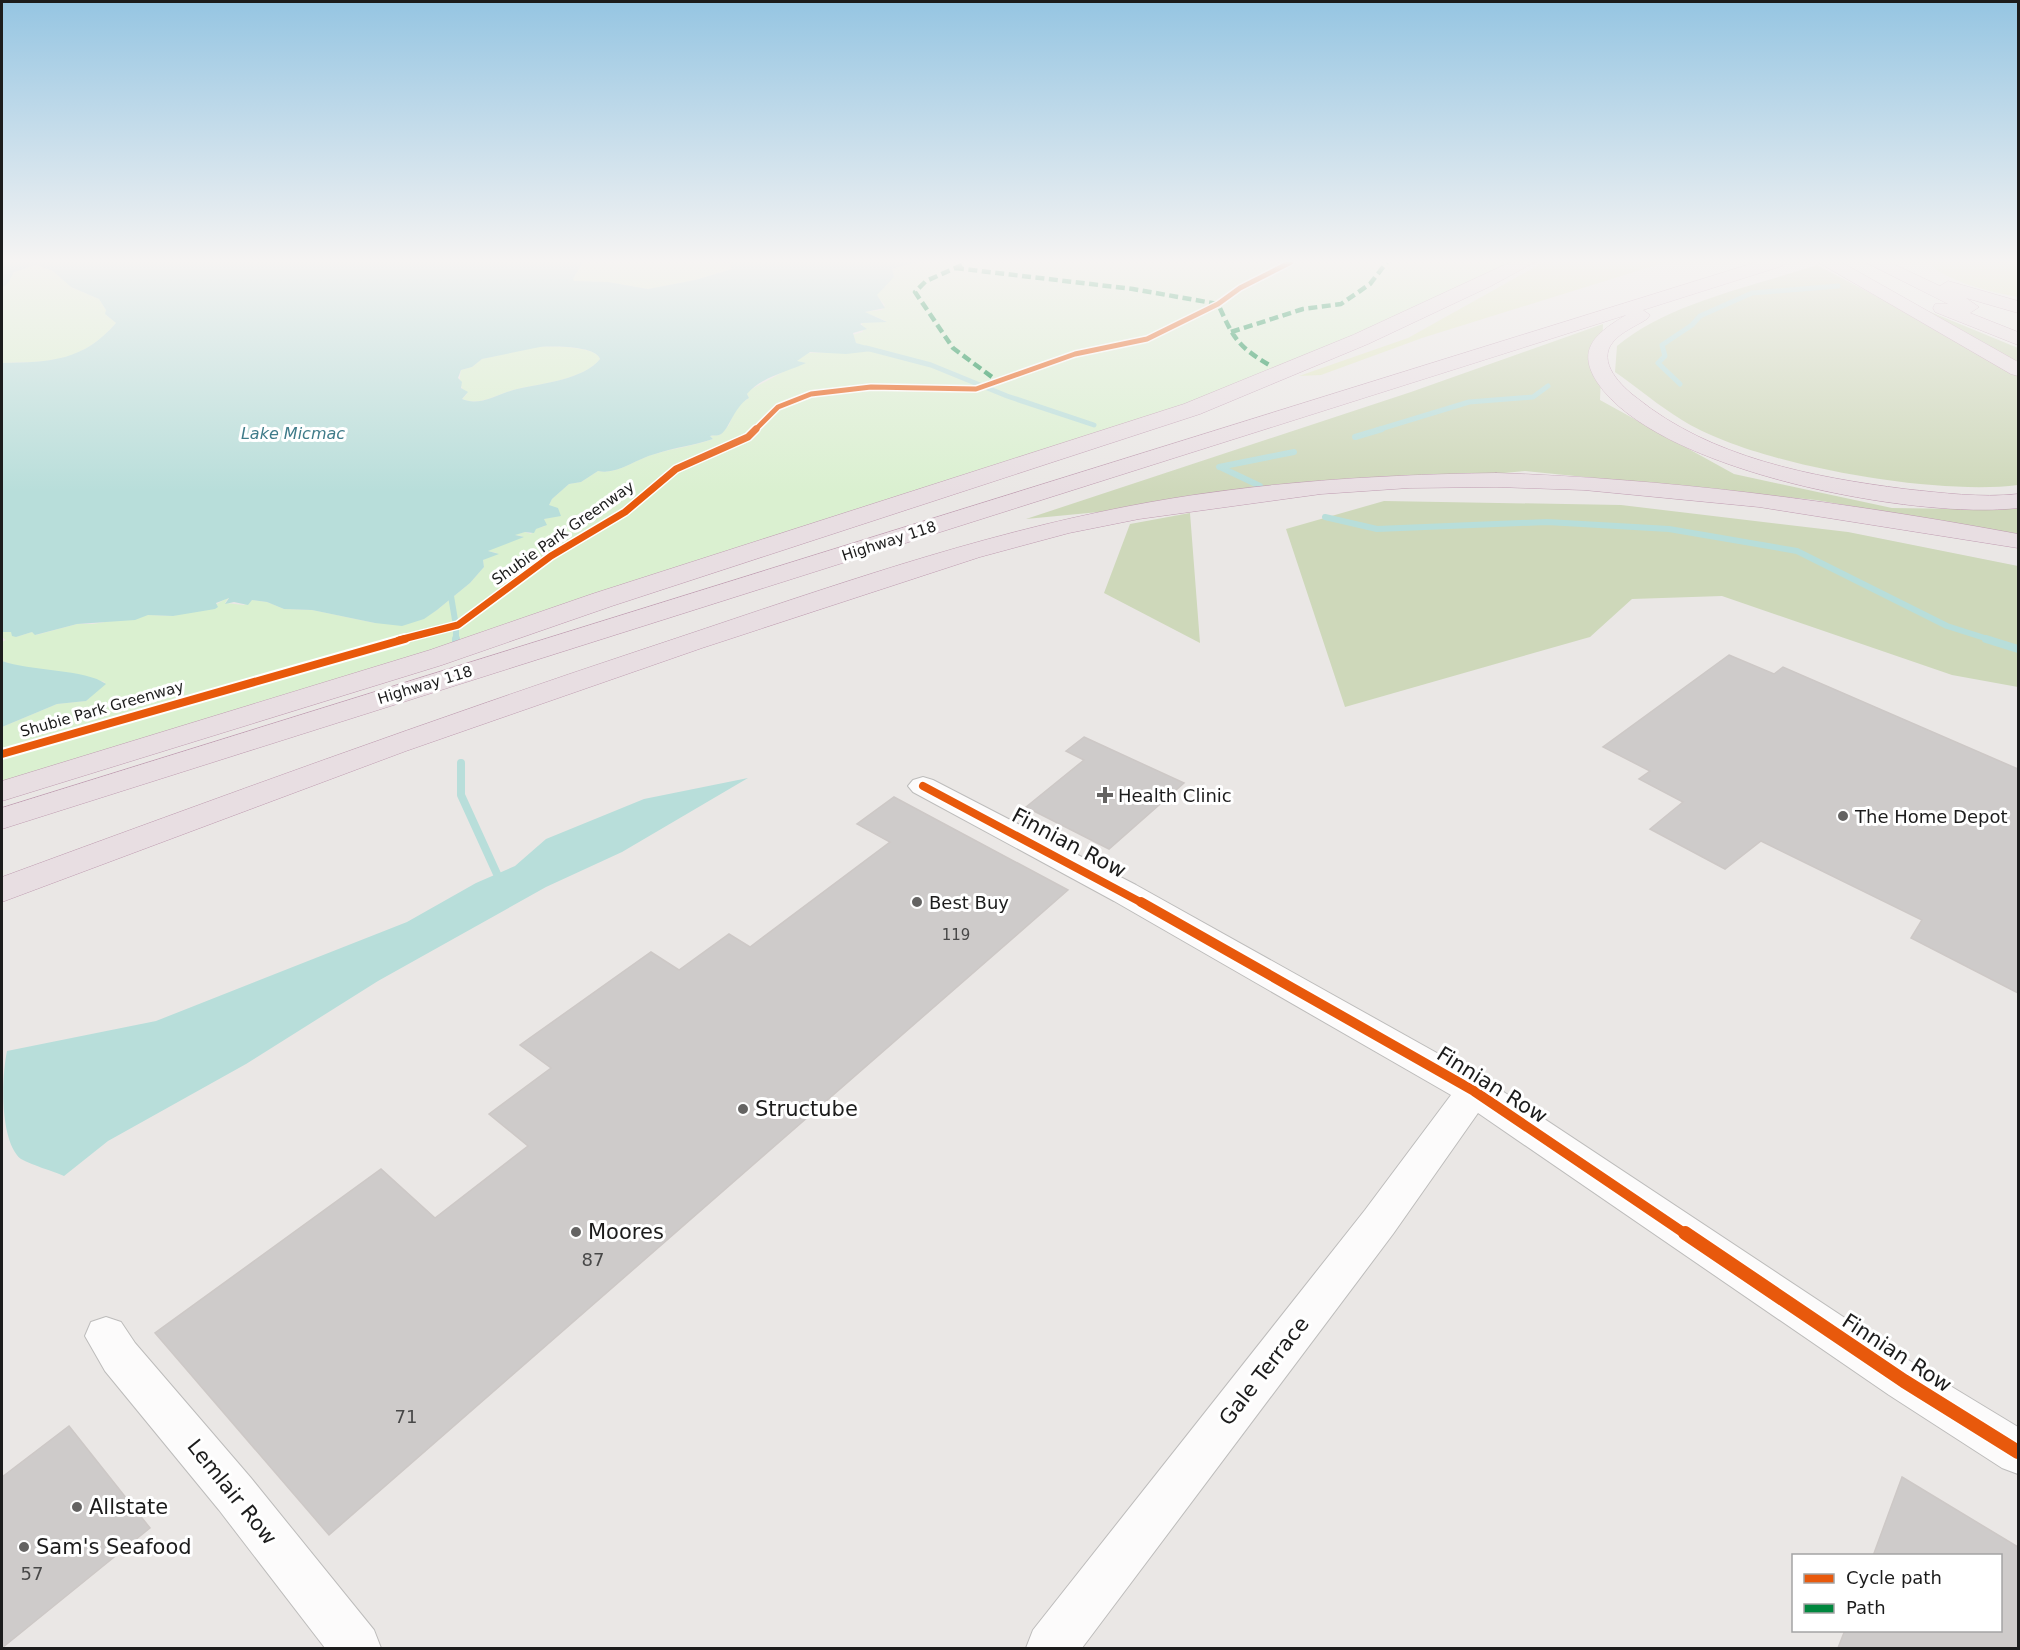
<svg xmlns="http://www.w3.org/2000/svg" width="2020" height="1650" font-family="'DejaVu Sans',sans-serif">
  <rect width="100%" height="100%" fill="#eae7e5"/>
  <path fill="#e1e7c3" d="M 1544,262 L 1666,262 L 1422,338 L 1321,375 L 1299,376 L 1408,338 Z
    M 1926,262 L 2018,262 L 2018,297 C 1987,291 1951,283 1926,262 Z"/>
  <path fill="#ced8ba" d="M 1817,265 L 2018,371 L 2018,485 C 1936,496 1753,465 1682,420 C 1659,406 1638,388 1615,372 L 1617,346 C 1668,303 1754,286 1817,265 Z
    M 1916,306 L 2018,348 L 2018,366 Z
    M 1603,324 L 1600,400 L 1734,474 L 1892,508 L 1959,509 L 2018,504 L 2018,535 L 1816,500 L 1525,471 L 1026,519 L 1411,392 Z
    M 1384,501 L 1621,505 L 1848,532 L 2018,566 L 2018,687 L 1952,675 L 1722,596 L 1632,599 L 1590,637 L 1345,707 L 1286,529 Z
    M 1190,513 L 1200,643 L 1104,593 L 1130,524 Z"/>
  <path fill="#daf0d0" d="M 583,262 L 728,262 L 733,268 L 695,280 L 648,289 L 608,282 L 575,281 L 572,279 Z
    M 1529,262 L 1330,357 L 2,790 L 2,727 L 57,704 L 86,701 L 105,682 C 71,673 35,673 2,661 L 2,642 L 6,640 L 2,637 L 2,632 L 11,631 L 16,637 L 32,632 L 36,635 L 77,624 L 93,624 L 148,615 L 173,616 L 215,605 L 229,597 L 225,603 L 244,605 L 252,600 L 267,602 L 284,609 L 312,610 L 375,623 L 409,622 L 424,618 L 437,610 L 470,583 L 484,567 L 483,560 L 497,553 L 487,551 L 523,536 L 513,535 L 525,532 L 531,534 L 535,529 L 545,526 L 544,519 L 560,515 L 549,505 L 552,499 L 569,484 L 581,482 L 598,471 C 618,475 635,459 655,454 C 675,448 693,446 713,439 L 710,436 L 720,435 L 729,425 L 737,406 L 749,398 L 747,394 L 750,390 L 783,372 L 807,353 L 871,351 L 856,343 L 852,335 L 863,332 L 862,323 L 886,321 L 864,312 L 882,310 L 885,305 L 876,295 L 894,276 L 892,269 L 919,262 Z
    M 37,265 L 58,273 L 71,287 L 99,299 L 106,310 L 106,315 L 116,323 C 82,362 52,362 2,363 L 2,288 L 16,271 Z
    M 536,347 C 550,346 596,346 600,359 C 585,379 540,384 517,389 C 498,393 480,407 462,399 L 467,394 C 459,387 459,379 461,370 L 472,367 L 482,359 Z"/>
  <path fill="#b8deda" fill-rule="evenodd" d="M 2,262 L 583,262 L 573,279 L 574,281 L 608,282 L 648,289 L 695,280 L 732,269 L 728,262 L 919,262 L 892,269 L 894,277 L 877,295 L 885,308 L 865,312 L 887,322 L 862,323 L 860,324 L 867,329 L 853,333 L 856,343 L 881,350 L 846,354 L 810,352 L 797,361 L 806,363 C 787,372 761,377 747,394 L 749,398 C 733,407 729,432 719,435 C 716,436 713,435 710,436 L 713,439 C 693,446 675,447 655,454 C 635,459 618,475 598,471 L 581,482 L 569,484 L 552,499 L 549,505 L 558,508 L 561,516 L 544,519 L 547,525 L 536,529 L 534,533 L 525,532 L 515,535 L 524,537 L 488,551 L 499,554 L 483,560 L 484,567 L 470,583 L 437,610 L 424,619 L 402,626 L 375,623 L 312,610 L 284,609 L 267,602 L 252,600 L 248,605 L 234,602 L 225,604 L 229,598 L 216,603 L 218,607 L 215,609 L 173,616 L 148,615 L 135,620 L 77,624 L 35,635 L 32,632 L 16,637 L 12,636 L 11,632 L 2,632 L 2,363 C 51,362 83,361 116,323 L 105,314 L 106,310 L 99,299 L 71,287 L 53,271 L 36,265 L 14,272 L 8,283 L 2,288 ZM 540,347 C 554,346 596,346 600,359 C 585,379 540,384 517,389 C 499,393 480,407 462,399 L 468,392 L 461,388 L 462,382 L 458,378 L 461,370 L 472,367 L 482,359 Z
    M 2,661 C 29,671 86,669 106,684 L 86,701 L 57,704 L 2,727 Z
    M 748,778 L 622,852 L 546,887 L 378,981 L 246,1064 L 108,1141 L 64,1176 C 50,1170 34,1166 21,1159 C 0,1142 1,1080 7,1051 L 156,1021 L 407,922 L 476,883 L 515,866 L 546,839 L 644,799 Z"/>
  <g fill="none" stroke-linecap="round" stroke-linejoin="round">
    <path stroke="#b8deda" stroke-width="5" d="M 866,348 L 931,365 L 1007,396 L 1094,425
      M 1680,384 L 1658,363 L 1665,356 L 1662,345 L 1692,325 L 1700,316 L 1752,293 L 1838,286
      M 1377,430 L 1469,402 L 1533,397 L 1548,386"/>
    <path stroke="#b8deda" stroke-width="6" d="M 1355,437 L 1382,429
      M 1219,467 L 1294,452
      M 1220,467 L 1260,486
      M 1325,517 L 1377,529 L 1547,522 L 1669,529 L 1797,551 L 1947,626 L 1991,640
      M 451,596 L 455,620
      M 456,631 L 456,640"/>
    <path stroke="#b8deda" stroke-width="8" d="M 456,639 L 456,641
      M 1986,639 L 2018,649
      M 461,763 L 461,795 L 497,874"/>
  </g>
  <path fill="#cecbca" stroke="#cdc8c6" stroke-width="1.5" d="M 1729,655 L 1774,674 L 1783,667 L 2018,769 L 2018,993 L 1911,938 L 1922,920 L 1761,841 L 1725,869 L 1650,829 L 1683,802 L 1639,779 L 1650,771 L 1603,747 Z
    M 1084,737 L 1184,783 L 1109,849 L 1026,807 L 1084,760 L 1066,751 Z
    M 894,797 L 1068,890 L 329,1535 L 155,1333 L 381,1169 L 435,1218 L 528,1146 L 489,1114 L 551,1068 L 520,1045 L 651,952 L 679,970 L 729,934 L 750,947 L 890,842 L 857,824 Z
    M 69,1426 L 150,1528 L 2,1648 L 2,1477 Z
    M 1902,1477 L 2018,1547 L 2018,1648 L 1838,1648 L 1845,1630 L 2000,1630 L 2000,1556 L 1873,1556 Z"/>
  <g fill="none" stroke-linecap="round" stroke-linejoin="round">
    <g stroke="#bdbcbb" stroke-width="2">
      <path id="minor" d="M 923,777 L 933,780 L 1136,885 L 1487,1081 L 1919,1367 L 2018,1427 L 2018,1474 L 2002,1468 L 1889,1395 L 1478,1113 L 1393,1234 L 1082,1648 L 1026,1648 L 1033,1630 L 1365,1210 L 1451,1095 L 1114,901 L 913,792 L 908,786 L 913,780 Z
        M 106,1317 L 121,1322 L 135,1343 L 251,1478 L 374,1630 L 381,1648 L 325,1648 L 219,1510 L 105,1371 L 85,1336 L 91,1322 Z"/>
    </g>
    <g stroke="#bf9cb1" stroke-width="1">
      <path id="motorway" d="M 1511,262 L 1535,262 L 1491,286 L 1368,344 L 1200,414 L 612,606 L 442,665 L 2,801 L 2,781 L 430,650 L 592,594 L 1184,404 L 1353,335 Z
        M 1757,262 L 1785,262 L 1782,266 L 1643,310 L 1650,315 L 1647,319 C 1636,326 1621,332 1613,342 C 1596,362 1622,387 1637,398 C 1711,458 1812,477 1905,489 C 1943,493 1980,498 2018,494 L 2018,508 C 1918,520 1656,472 1597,382 C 1575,348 1598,332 1626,315 L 2,829 L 2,808 Z
        M 1818,262 L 1841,262 L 2018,362 L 2018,376 L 2011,374 Z
        M 1865,262 L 1889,262 L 1940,286 L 1948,281 L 2018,301 L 2018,313 L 1966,298 L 1979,307 L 1970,313 L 2018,332 L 2018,345 L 1935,312 L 1933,308 L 1935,304 L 1948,304 Z
        M 1496,473 C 1672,479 1845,502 2018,534 L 2018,548 L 1759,507 L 1584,490 L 1496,487 L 1409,488 L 1321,494 L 1139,519 L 1069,533 L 980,557 L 702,648 L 406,751 L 2,902 L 2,877 C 217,798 433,719 650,647 C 798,598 947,544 1100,512 C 1230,484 1363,475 1496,473 Z"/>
    </g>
    <use href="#minor" fill="#fcfbfb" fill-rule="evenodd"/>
    <use href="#motorway" fill="#e8dee2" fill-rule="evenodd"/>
    <path stroke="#00873e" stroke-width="4.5" stroke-dasharray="9 4.5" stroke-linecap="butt" d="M 962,265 L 926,281 L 915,292 L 953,348 L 992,377 L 990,384
      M 955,268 L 1133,289 L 1218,304 C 1234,339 1237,346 1271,366
      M 1231,332 L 1303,309 L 1341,304 L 1370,284 L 1387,262"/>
    <g stroke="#fff" stroke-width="8">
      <path id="cycleway-far4" d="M 755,430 L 778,407 L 811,394 L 871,387 L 976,389 L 1075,354 L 1147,339 L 1218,304 L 1240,288 L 1291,262"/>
    </g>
    <g stroke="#fff" stroke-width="10">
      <path id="cycleway-far3" d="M 399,640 L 458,625 L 551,556 L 625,512 L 676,469 L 748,437 L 756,429"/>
    </g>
    <g stroke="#fff" stroke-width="12">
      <path id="cycleway-far2" d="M 2,754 L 405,639
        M 923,786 L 1144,904"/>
    </g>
    <g stroke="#fff" stroke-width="14">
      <path id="cycleway-far1" d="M 1141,902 L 1474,1091 L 1687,1235"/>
    </g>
    <g stroke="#fff" stroke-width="17">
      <path id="cycleway" d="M 1685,1233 L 1904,1381 L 2018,1452"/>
    </g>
    <use href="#cycleway-far4" stroke="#e8590c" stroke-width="5"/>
    <use href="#cycleway-far3" stroke="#e8590c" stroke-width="7"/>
    <use href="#cycleway-far2" stroke="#e8590c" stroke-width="8"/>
    <use href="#cycleway-far1" stroke="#e8590c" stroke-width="10"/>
    <use href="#cycleway" stroke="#e8590c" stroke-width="14"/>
  </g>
  <linearGradient id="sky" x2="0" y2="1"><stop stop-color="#95c5e2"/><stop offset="0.53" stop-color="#f6f4f3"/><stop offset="1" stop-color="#f6f4f3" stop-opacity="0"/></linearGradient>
  <rect width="2020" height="493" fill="url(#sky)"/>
  <g fill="#646362" stroke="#fff" stroke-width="2">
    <path d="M1102 786h6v6h6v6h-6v6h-6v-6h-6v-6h6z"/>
    <circle cx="1843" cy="816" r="6"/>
    <circle cx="917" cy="902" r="6"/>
    <circle cx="743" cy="1109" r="6"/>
    <circle cx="576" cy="1232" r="6"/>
    <circle cx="77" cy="1507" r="6"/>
    <circle cx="24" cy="1547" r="6"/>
  </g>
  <g text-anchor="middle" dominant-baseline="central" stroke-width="6" stroke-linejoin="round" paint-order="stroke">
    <g font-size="15" fill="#1c1c1c" stroke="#fff">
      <text transform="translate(563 533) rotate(-35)">Shubie Park Greenway</text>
      <text transform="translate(889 541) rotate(-18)">Highway 118</text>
      <text transform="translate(425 685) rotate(-17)">Highway 118</text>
      <text transform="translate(102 709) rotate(-16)">Shubie Park Greenway</text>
    </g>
    <g font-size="15" fill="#484848">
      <text x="956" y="935">119</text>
    </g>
    <g font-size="16" font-style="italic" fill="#407c8a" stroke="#fff">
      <text x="293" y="433">Lake Micmac</text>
    </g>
    <g font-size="18" fill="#1c1c1c" stroke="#fff" text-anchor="start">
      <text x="1118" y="795">Health Clinic</text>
      <text x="1855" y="816">The Home Depot</text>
      <text x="929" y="902">Best Buy</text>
    </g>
    <g font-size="18" fill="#484848">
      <text x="593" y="1259">87</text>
      <text x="406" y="1416">71</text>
      <text x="32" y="1573">57</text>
    </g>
    <g font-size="21" fill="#1c1c1c" stroke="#fff">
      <text transform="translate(1069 843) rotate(28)">Finnian Row</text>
      <text transform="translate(1492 1085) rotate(32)">Finnian Row</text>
      <text transform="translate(1897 1353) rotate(33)">Finnian Row</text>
      <text transform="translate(1264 1371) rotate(-52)">Gale Terrace</text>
      <text transform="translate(232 1492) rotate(51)">Lemlair Row</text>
    </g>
    <g font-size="21" fill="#1c1c1c" stroke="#fff" text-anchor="start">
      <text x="755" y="1109">Structube</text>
      <text x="588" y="1232">Moores</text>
      <text x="89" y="1507">Allstate</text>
      <text x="36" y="1547">Sam's Seafood</text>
    </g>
  </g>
  <rect width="2020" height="1650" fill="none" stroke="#1c1c1c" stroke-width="6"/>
  <rect x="1792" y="1554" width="210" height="78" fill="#ffffff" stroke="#a4a4a4" stroke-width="1.5"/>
  <rect x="1804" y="1574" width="30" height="9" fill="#e8590c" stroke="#a4a4a4" stroke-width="1.5"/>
  <text x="1846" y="1584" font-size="18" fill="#1c1c1c">Cycle path</text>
  <rect x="1804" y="1604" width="30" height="9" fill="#00873e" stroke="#a4a4a4" stroke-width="1.5"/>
  <text x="1846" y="1614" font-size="18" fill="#1c1c1c">Path</text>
</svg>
